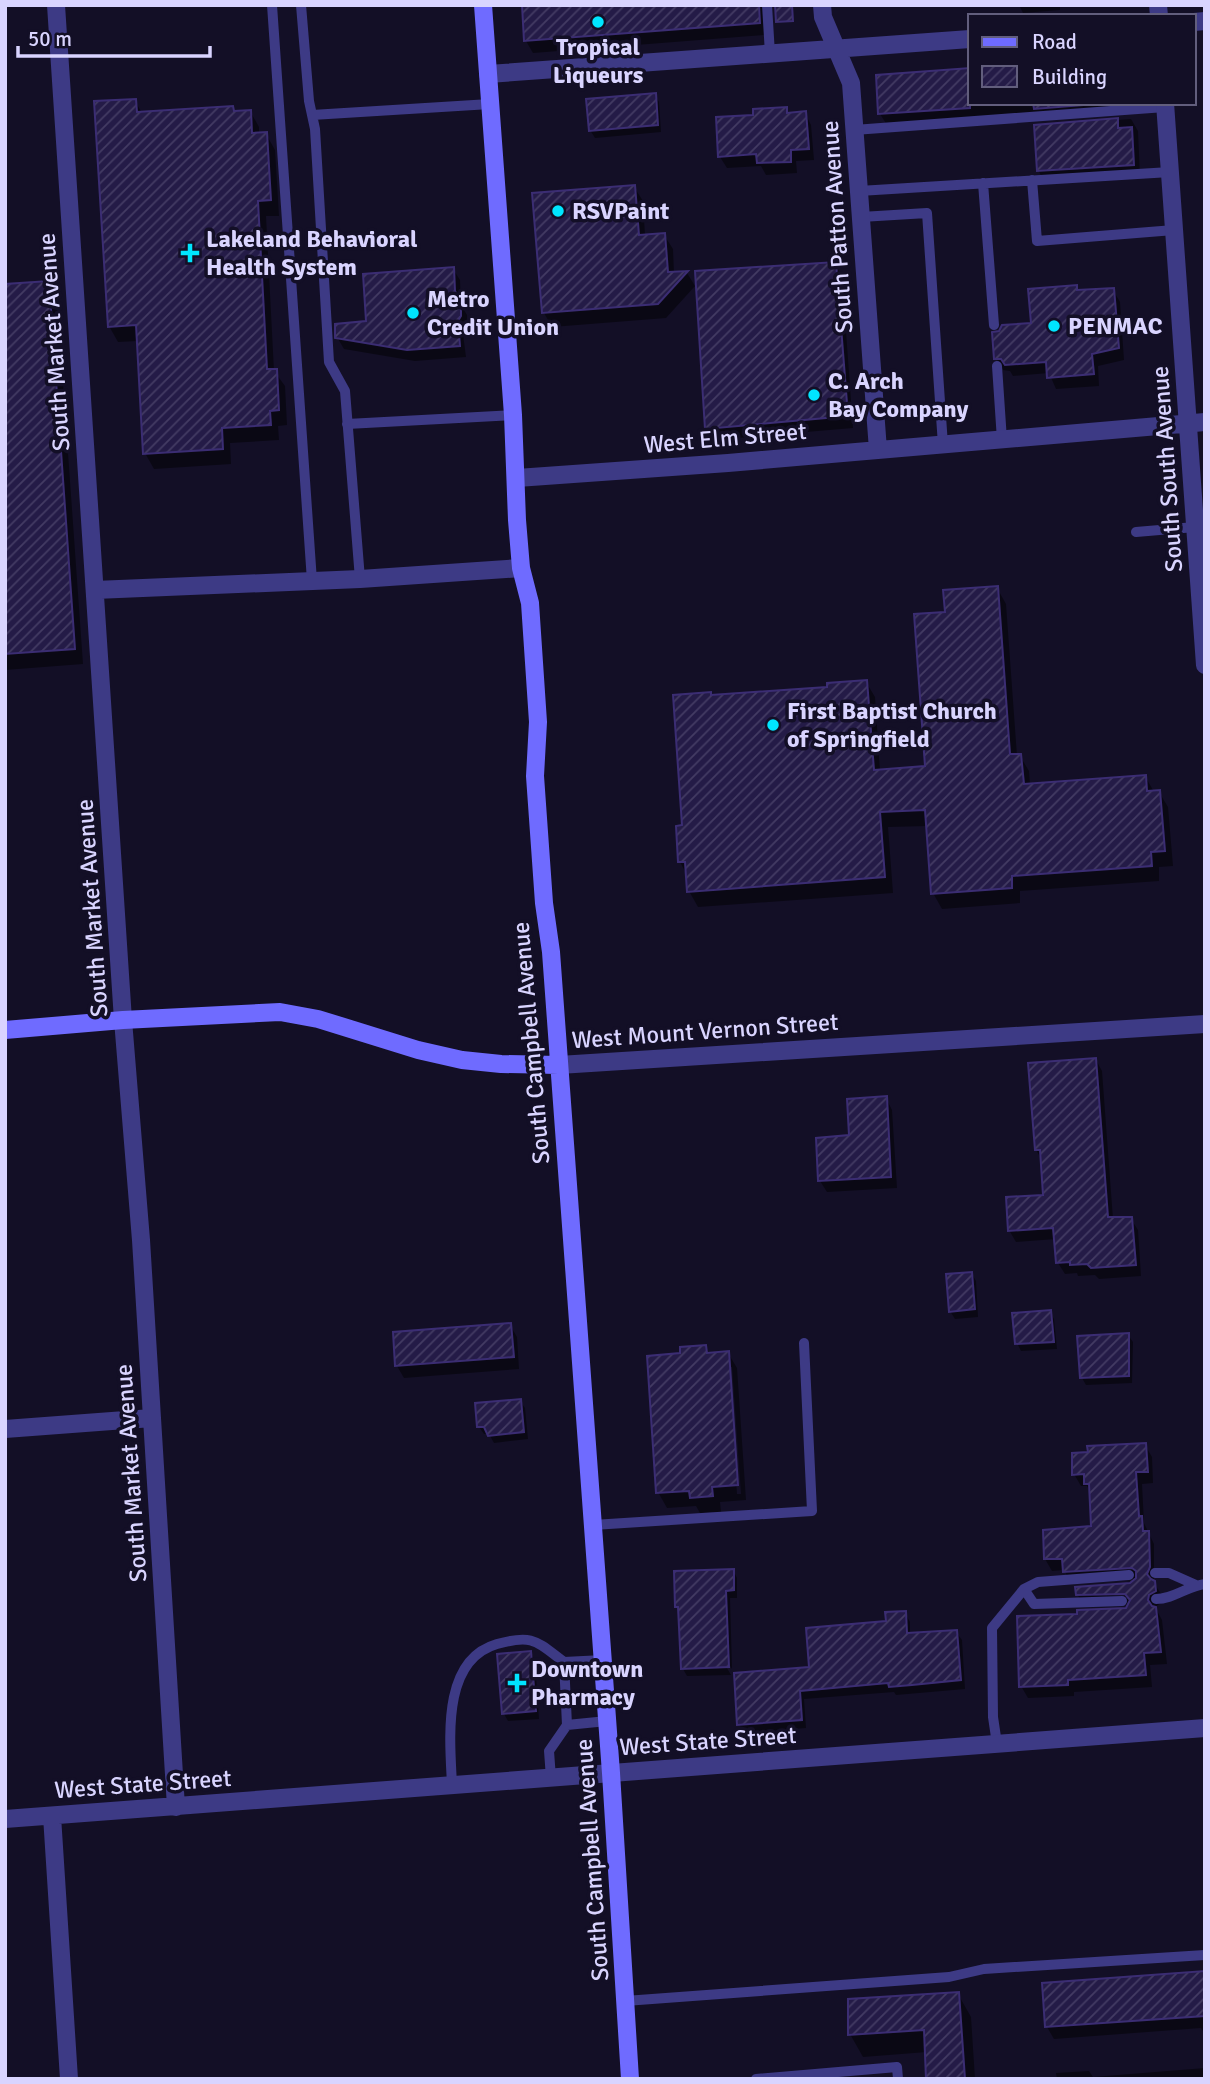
<svg xmlns="http://www.w3.org/2000/svg" width="1210" height="2084" font-family="Signika,sans-serif">
  <defs>
    <pattern id="building-hatch" width="6" height="6" patternUnits="userSpaceOnUse" patternTransform="scale(1.75)"><rect width="6" height="6" fill="#241b47"/><path d="M-1 1l2-2M0 6l6-6M5 7l2-2" fill="none" stroke="#433b63"/></pattern>
  </defs>
  <rect width="100%" height="100%" fill="#130f26"/>
  <path fill="#0007" fill-rule="evenodd" d="M 523,5 L 763,5 L 765,35 L 533,53 L 526,41 Z
    M 1019,5 L 1060,5 L 1060,10 L 1023,13 Z
    M 970,70 L 970,103 L 1136,103 L 1137,113 L 887,125 L 880,114 L 878,76 Z
    M 655,95 L 659,102 L 661,132 L 595,138 L 590,130 Z
    M 135,101 L 142,113 L 250,111 L 259,127 L 259,135 L 266,134 L 275,150 L 279,216 L 266,216 L 274,371 L 285,386 L 287,425 L 278,426 L 279,440 L 230,443 L 231,464 L 154,469 L 145,453 L 138,341 L 118,342 L 109,326 Z
    M 786,108 L 789,114 L 805,113 L 811,125 L 814,160 L 796,161 L 797,173 L 766,175 L 761,166 L 727,168 L 720,157 L 755,117 Z
    M 1131,119 L 1138,131 L 1140,176 L 1045,182 L 1038,170 L 1036,126 Z
    M 634,187 L 643,201 L 645,236 L 664,235 L 673,249 L 674,274 L 687,273 L 695,286 L 666,318 L 552,327 L 544,313 Z
    M 835,264 L 842,276 L 853,428 L 714,440 L 707,428 Z
    M 453,269 L 460,280 L 461,305 L 467,315 L 467,328 L 463,334 L 466,357 L 415,361 L 344,349 L 337,337 L 368,323 Z
    M 48,283 L 57,298 L 83,664 L 5,670 L 5,285 Z
    M 1076,287 L 1079,292 L 1113,290 L 1120,302 L 1124,360 L 1098,366 L 1099,386 L 1056,389 L 1049,373 L 1013,376 L 1010,371 L 1003,370 L 996,358 Z
    M 997,588 L 1006,604 L 1017,756 L 1020,756 L 1029,771 L 1030,785 L 1145,776 L 1154,792 L 1159,792 L 1168,807 L 1173,866 L 1159,867 L 1159,881 L 1020,891 L 1020,903 L 942,909 L 933,893 L 928,826 L 888,827 L 893,893 L 698,907 L 689,891 L 687,875 L 680,862 L 684,827 L 712,697 L 829,688 L 866,682 L 875,697 L 880,771 L 927,768 L 947,614 Z
    M 1096,1060 L 1102,1071 L 1113,1219 L 1131,1219 L 1138,1230 L 1141,1276 L 1099,1279 L 1095,1275 L 1078,1276 L 1077,1273 L 1065,1274 L 1058,1263 L 1056,1239 L 1016,1242 L 1009,1230 L 1045,1197 L 1042,1160 L 1036,1150 Z
    M 886,1098 L 892,1110 L 897,1188 L 827,1192 L 820,1181 L 851,1137 Z
    M 972,1274 L 976,1281 L 978,1317 L 955,1319 L 950,1311 Z
    M 1050,1312 L 1054,1319 L 1057,1349 L 1021,1351 L 1017,1343 Z
    M 510,1325 L 517,1337 L 519,1369 L 404,1378 L 397,1366 L 394,1334 Z
    M 1128,1335 L 1133,1342 L 1132,1383 L 1086,1385 L 1082,1378 Z
    M 705,1347 L 710,1354 L 728,1353 L 737,1368 L 746,1500 L 720,1502 L 721,1512 L 700,1513 L 696,1506 L 667,1508 L 658,1492 ZM 728,1367 L 732,1367 L 741,1494 L 737,1494 Z
    M 520,1401 L 525,1408 L 528,1439 L 494,1443 L 489,1434 L 484,1434 L 479,1427 Z
    M 1145,1445 L 1152,1457 L 1153,1483 L 1142,1484 L 1144,1523 L 1154,1544 L 1154,1583 L 1161,1594 L 1161,1603 L 1155,1607 L 1162,1620 L 1167,1664 L 1150,1665 L 1152,1687 L 1074,1692 L 1074,1696 L 1028,1698 L 1021,1686 L 1019,1617 L 1123,1611 L 1131,1605 L 1084,1606 L 1077,1594 L 1131,1584 L 1135,1580 L 1071,1583 L 1064,1570 L 1052,1571 L 1045,1559 L 1045,1532 L 1093,1528 L 1091,1493 L 1087,1486 L 1081,1486 L 1074,1474 Z
    M 733,1570 L 737,1578 L 737,1598 L 730,1598 L 732,1669 L 726,1659 L 723,1661 L 731,1675 L 687,1676 L 683,1669 L 680,1613 L 676,1606 Z
    M 905,1613 L 910,1622 L 910,1635 L 956,1632 L 962,1640 L 965,1689 L 896,1695 L 894,1692 L 804,1699 L 806,1728 L 744,1733 L 739,1724 L 811,1669 Z
    M 531,1653 L 535,1661 L 539,1719 L 508,1721 L 504,1714 Z
    M 1205,1973 L 1205,2034 L 1201,2028 L 1054,2039 L 1047,2027 L 1044,1984 Z
    M 958,1994 L 971,2017 L 975,2079 L 928,2079 L 927,2052 L 863,2057 L 850,2034 Z
    M 1205,2068 L 1205,2079 L 1057,2079 L 1056,2073 L 1089,2071 L 1093,2077 Z"/>
  <path fill="url(#building-hatch)" stroke="#3b2d73" stroke-width="2" d="M 522,5 L 759,5 L 760,23 L 524,41 Z
    M 775,5 L 792,5 L 793,21 L 776,22 Z
    M 970,68 L 970,108 L 878,114 L 876,75 Z
    M 656,93 L 658,125 L 589,131 L 586,99 Z
    M 136,99 L 137,112 L 233,106 L 234,111 L 251,110 L 252,133 L 267,132 L 271,200 L 258,201 L 267,369 L 277,369 L 279,410 L 270,411 L 271,425 L 222,428 L 223,449 L 143,454 L 136,325 L 108,327 L 94,101 Z
    M 1033,103 L 1109,103 L 1034,109 Z
    M 787,107 L 787,113 L 806,111 L 809,149 L 791,150 L 791,162 L 757,163 L 756,154 L 718,157 L 716,117 L 753,115 L 753,109 Z
    M 1118,118 L 1118,128 L 1132,127 L 1134,165 L 1037,171 L 1034,125 Z
    M 635,185 L 639,235 L 665,233 L 668,272 L 688,271 L 658,304 L 542,313 L 532,193 Z
    M 836,262 L 848,416 L 705,429 L 695,271 Z
    M 454,267 L 455,291 L 461,302 L 461,316 L 458,321 L 460,346 L 407,350 L 335,338 L 335,324 L 366,321 L 363,274 Z
    M 49,281 L 75,649 L 5,654 L 5,284 Z
    M 1077,285 L 1077,290 L 1114,288 L 1119,348 L 1092,354 L 1094,374 L 1047,378 L 1046,362 L 1005,365 L 1001,359 L 994,359 L 992,332 L 999,331 L 1002,325 L 1031,323 L 1028,289 Z
    M 998,586 L 1010,754 L 1021,754 L 1024,784 L 1146,775 L 1147,791 L 1160,790 L 1165,851 L 1151,852 L 1152,866 L 1012,876 L 1012,888 L 931,894 L 925,810 L 880,812 L 885,877 L 687,892 L 685,862 L 678,862 L 676,826 L 682,825 L 673,695 L 711,692 L 711,695 L 827,687 L 827,683 L 867,680 L 874,770 L 925,766 L 914,614 L 945,612 L 943,590 Z
    M 1096,1058 L 1108,1217 L 1132,1217 L 1136,1265 L 1091,1268 L 1087,1264 L 1070,1265 L 1070,1262 L 1056,1263 L 1053,1228 L 1008,1231 L 1006,1197 L 1043,1195 L 1040,1150 L 1035,1150 L 1028,1063 Z
    M 887,1096 L 891,1177 L 818,1181 L 816,1138 L 849,1135 L 847,1099 Z
    M 972,1272 L 975,1309 L 949,1312 L 946,1274 Z
    M 1051,1310 L 1054,1342 L 1015,1344 L 1012,1313 Z
    M 511,1323 L 514,1357 L 395,1366 L 393,1332 Z
    M 1129,1333 L 1129,1376 L 1080,1378 L 1077,1336 Z
    M 706,1345 L 707,1353 L 729,1351 L 738,1485 L 712,1487 L 713,1496 L 690,1498 L 689,1491 L 656,1493 L 647,1356 L 680,1353 L 680,1347 Z
    M 521,1399 L 524,1432 L 488,1436 L 484,1427 L 477,1427 L 475,1403 Z
    M 1146,1443 L 1148,1472 L 1136,1472 L 1139,1516 L 1142,1516 L 1143,1531 L 1149,1531 L 1150,1567 L 1147,1574 L 1151,1579 L 1155,1581 L 1156,1591 L 1149,1595 L 1148,1600 L 1152,1606 L 1156,1607 L 1161,1652 L 1144,1653 L 1146,1675 L 1068,1680 L 1068,1685 L 1019,1687 L 1017,1616 L 1077,1614 L 1077,1610 L 1126,1608 L 1130,1600 L 1125,1594 L 1076,1595 L 1075,1587 L 1130,1583 L 1136,1578 L 1136,1571 L 1132,1568 L 1063,1572 L 1062,1559 L 1044,1559 L 1043,1530 L 1091,1526 L 1089,1484 L 1084,1484 L 1084,1474 L 1072,1475 L 1072,1453 L 1088,1452 L 1087,1446 Z
    M 734,1569 L 734,1590 L 726,1591 L 729,1667 L 681,1669 L 678,1607 L 675,1607 L 674,1571 Z
    M 906,1611 L 907,1633 L 957,1630 L 961,1680 L 912,1685 L 889,1687 L 888,1683 L 800,1691 L 802,1720 L 737,1725 L 734,1673 L 809,1667 L 806,1628 L 886,1621 L 885,1612 Z
    M 531,1651 L 536,1711 L 502,1714 L 497,1654 Z
    M 1205,1971 L 1205,2016 L 1045,2027 L 1042,1983 Z
    M 959,1992 L 965,2079 L 926,2079 L 924,2030 L 848,2035 L 848,1999 Z"/>
  <g fill="none" stroke-linecap="round" stroke-linejoin="round">
    <path stroke="#3d3a85" stroke-width="10" d="M 272,5 L 312,581
      M 301,5 L 309,101 L 315,129 L 329,362 L 345,391 L 360,579
      M 767,5 L 770,54
      M 312,115 L 490,104
      M 854,130 L 1165,107
      M 1032,180 L 1037,241 L 1174,230
      M 983,183 L 994,325
      M 859,191 L 1170,172
      M 861,217 L 927,213 L 943,445
      M 997,366 L 1002,440
      M 347,424 L 513,415
      M 1136,532 L 1195,527
      M 593,1525 L 812,1511 L 804,1343
      M 1155,1573 L 1169,1573 L 1196,1585
      M 1024,1589 L 1034,1604 L 1122,1601
      M 1156,1599 C 1174,1599 1187,1586 1205,1584
      M 567,1725 L 607,1721
      M 997,1744 L 993,1717 L 992,1628 L 1024,1589 L 1038,1582 L 1129,1575
      M 551,1778 L 549,1751 L 567,1725 L 564,1662 L 603,1660
      M 452,1785 C 450,1740 441,1660 497,1644 C 533,1634 536,1641 564,1662
      M 625,2001 L 949,1977 L 984,1969 L 1205,1955
      M 756,2079 L 897,2067 L 898,2079"/>
    <path stroke="#3d3a85" stroke-width="18" d="M 56,5 L 123,1020 L 141,1240 L 176,1807
      M 822,5 L 823,17 L 851,83 L 878,450
      M 1158,5 L 1159,16
      M 1194,22 L 1205,21
      M 488,74 L 970,39
      M 1165,103 L 1205,665
      M 517,478 L 728,463 L 1205,422
      M 95,590 L 360,579 L 521,568
      M 559,1065 L 1205,1024
      M 5,1429 L 152,1418
      M 52,1816 L 69,2079
      M 5,1819 L 1205,1728"/>
    <path stroke="#6f6bff" stroke-width="18" d="M 483,5 L 513,415 L 517,520 L 521,568 L 530,603 L 538,722 L 535,776 L 544,903 L 551,952 L 611,1773 L 630,2079
      M 5,1030 L 123,1020 L 280,1012 L 318,1019 L 418,1050 L 462,1060 L 501,1064 L 559,1065"/>
  </g>
  <g fill="#00e5ff" stroke="#130f26" stroke-width="2.5">
    <circle cx="598" cy="22" r="7"/>
    <circle cx="558" cy="211" r="7"/>
    <path d="M186.5 242.5h7v7h7v7h-7v7h-7v-7h-7v-7h7z"/>
    <circle cx="413" cy="313" r="7"/>
    <circle cx="1054" cy="326" r="7"/>
    <circle cx="814" cy="395" r="7"/>
    <circle cx="773" cy="725" r="7"/>
    <path d="M513.5 1672.5h7v7h7v7h-7v7h-7v-7h-7v-7h7z"/>
  </g>
  <g text-anchor="middle" dominant-baseline="central" stroke-width="7" stroke-linejoin="round" paint-order="stroke">
    <g font-size="24" font-weight="bold" fill="#d9d4ff" stroke="#130f26" text-anchor="start">
      <text x="598" y="47" text-anchor="middle">Tropical<tspan x="598" dy="28">Liqueurs</tspan></text>
      <text x="572" y="211">RSVPaint</text>
      <text x="206" y="239">Lakeland Behavioral<tspan x="206" dy="28">Health System</tspan></text>
      <text x="427" y="299">Metro<tspan x="427" dy="28">Credit Union</tspan></text>
      <text x="1068" y="326">PENMAC</text>
      <text x="828" y="381">C. Arch<tspan x="828" dy="28">Bay Company</tspan></text>
      <text x="787" y="711">First Baptist Church<tspan x="787" dy="28">of Springfield</tspan></text>
      <text x="531" y="1669">Downtown<tspan x="531" dy="28">Pharmacy</tspan></text>
    </g>
    <g font-size="24" fill="#d9d4ff" stroke="#130f26">
      <text transform="translate(837 227) rotate(-94)">South Patton Avenue</text>
      <text transform="translate(54 342) rotate(-94)">South Market Avenue</text>
      <text transform="translate(725 438) rotate(-5)">West Elm Street</text>
      <text transform="translate(1167 469) rotate(-94)">South South Avenue</text>
      <text transform="translate(92 908) rotate(-94)">South Market Avenue</text>
      <text transform="translate(705 1031) rotate(-4)">West Mount Vernon Street</text>
      <text transform="translate(531 1043) rotate(-95)">South Campbell Avenue</text>
      <text transform="translate(131 1473) rotate(-94)">South Market Avenue</text>
      <text transform="translate(708 1741) rotate(-4)">West State Street</text>
      <text transform="translate(143 1784) rotate(-4)">West State Street</text>
      <text transform="translate(592 1860) rotate(-94)">South Campbell Avenue</text>
    </g>
  </g>
  <rect width="1210" height="2084" fill="none" stroke="#d9d4ff" stroke-width="14"/>
  <rect x="968" y="14" width="228" height="91" fill="#130f26" stroke="#625e7d" stroke-width="2"/>
  <rect x="982" y="37" width="35" height="10" fill="#6f6bff" stroke="#625e7d" stroke-width="2"/>
  <text x="1032" y="49" font-size="21" fill="#d9d4ff">Road</text>
  <rect x="982" y="66" width="35" height="21" fill="url(#building-hatch)" stroke="#625e7d" stroke-width="2"/>
  <text x="1032" y="84" font-size="21" fill="#d9d4ff">Building</text>
  <path d="M18 46v10h192v-10" fill="none" stroke="#d9d4ff" stroke-width="3.5"/>
  <text x="28" y="46" font-size="21" fill="#d9d4ff" stroke="#130f26" stroke-width="5" paint-order="stroke">50 m</text>
</svg>
